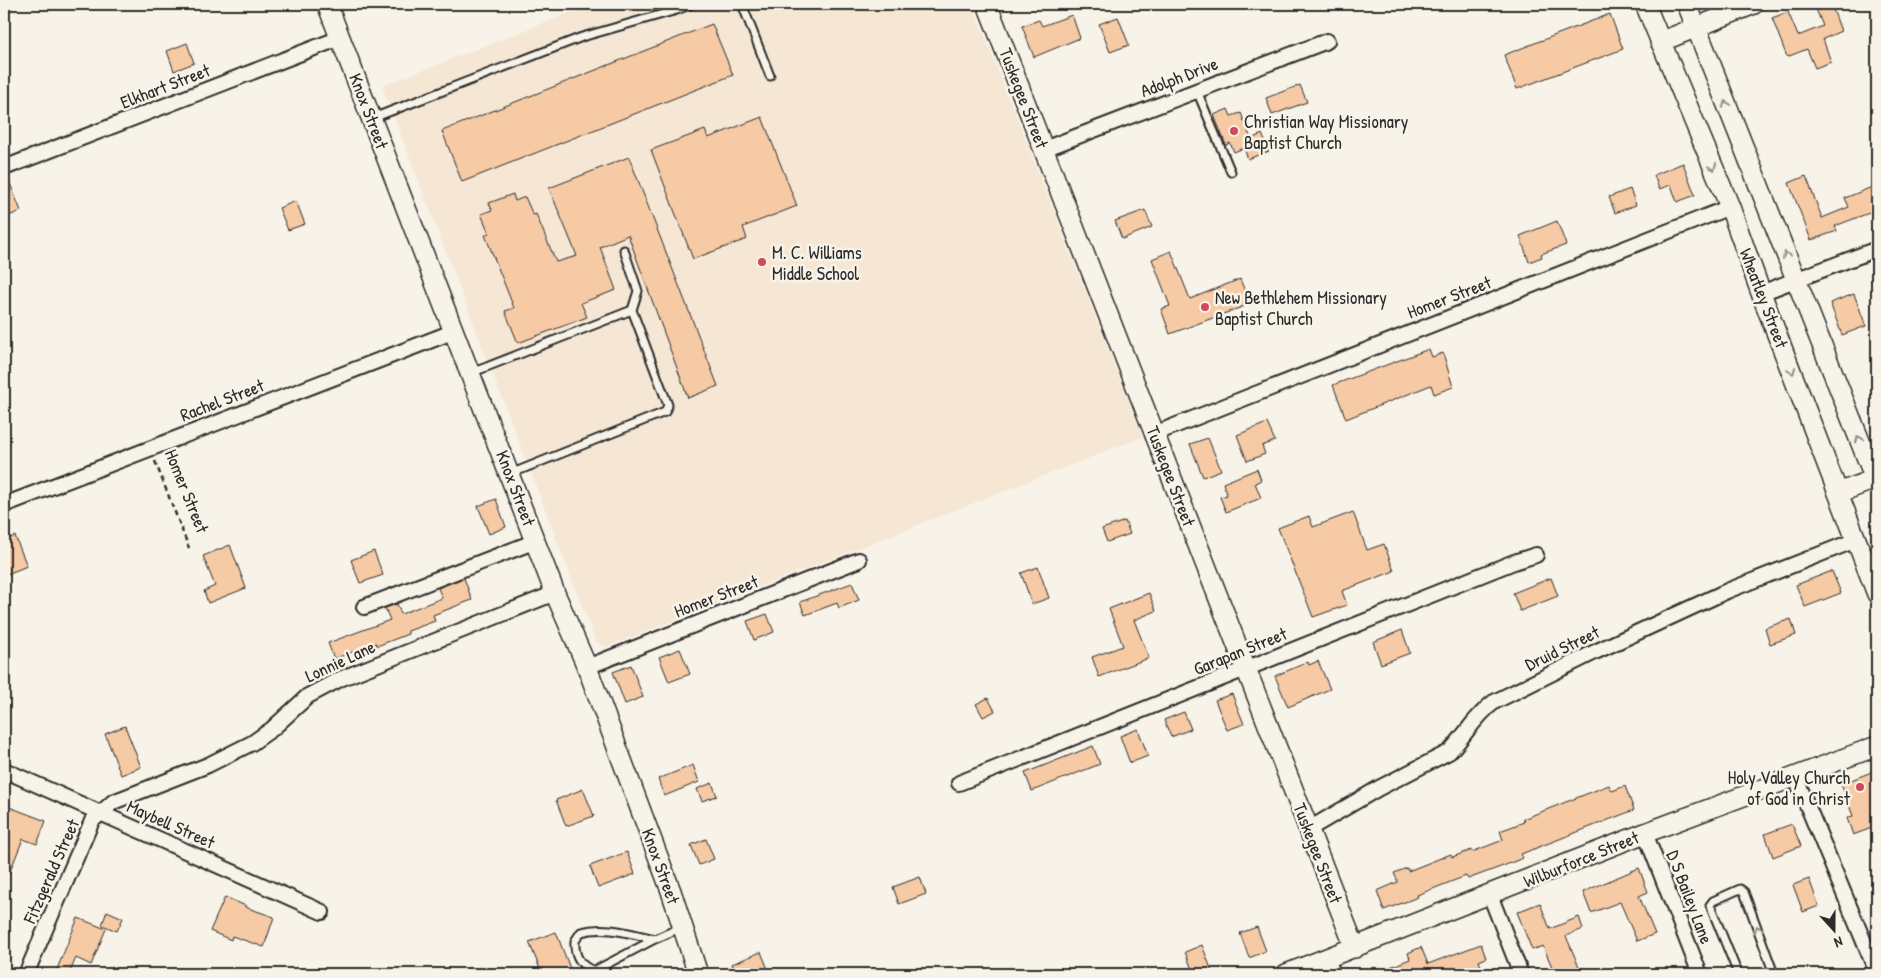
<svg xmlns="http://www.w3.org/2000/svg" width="1881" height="978" font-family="'Patrick Hand',sans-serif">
  <rect width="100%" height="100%" fill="#f7f3e8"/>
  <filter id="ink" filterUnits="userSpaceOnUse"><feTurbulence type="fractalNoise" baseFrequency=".02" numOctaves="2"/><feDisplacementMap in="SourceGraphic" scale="10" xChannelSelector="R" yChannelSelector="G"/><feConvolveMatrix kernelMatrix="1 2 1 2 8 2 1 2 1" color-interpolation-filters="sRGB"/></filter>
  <g filter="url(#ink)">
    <path fill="#f6e7d4" d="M 592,4 L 972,4 L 1143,437 L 606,647 L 596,642 L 382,86 Z"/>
    <path fill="#f5caa4" stroke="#2b2b2b" d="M 1831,4 L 1841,31 L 1823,39 L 1831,62 L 1815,68 L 1807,49 L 1787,57 L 1772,18 L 1788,12 L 1798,36 L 1823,26 L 1816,9 Z
      M 1610,14 L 1623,49 L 1517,89 L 1504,55 Z
      M 1072,15 L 1080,38 L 1034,57 L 1022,26 L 1039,20 L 1042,26 Z
      M 1118,17 L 1129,45 L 1110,52 L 1099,24 Z
      M 712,24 L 733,75 L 462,182 L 442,131 Z
      M 187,43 L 194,63 L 174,71 L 167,51 Z
      M 1300,85 L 1307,102 L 1272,115 L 1266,98 Z
      M 1228,109 L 1231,116 L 1241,113 L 1251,139 L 1262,134 L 1269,151 L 1248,159 L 1244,148 L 1234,152 L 1230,143 L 1226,145 L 1214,115 Z
      M 762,117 L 797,206 L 743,227 L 747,239 L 693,259 L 651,150 L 705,130 L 708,138 Z
      M 629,157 L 718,386 L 688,398 L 628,235 L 600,247 L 616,290 L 581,303 L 587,317 L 518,343 L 505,311 L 514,308 L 485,235 L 489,233 L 481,214 L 492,210 L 489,203 L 513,194 L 515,201 L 525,197 L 533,215 L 536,214 L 556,262 L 577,256 L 549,188 Z
      M 1683,163 L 1695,195 L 1677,202 L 1671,185 L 1659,189 L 1654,175 Z
      M 7,176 L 21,211 L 4,218 L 4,177 Z
      M 1806,176 L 1822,218 L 1849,207 L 1845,198 L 1877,185 L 1877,210 L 1835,226 L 1837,231 L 1811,240 L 1789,183 Z
      M 1630,189 L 1636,205 L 1615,213 L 1609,197 Z
      M 296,201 L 305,224 L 288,230 L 279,208 Z
      M 1145,210 L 1152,227 L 1122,239 L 1115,221 Z
      M 1557,221 L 1566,245 L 1541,254 L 1542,257 L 1529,262 L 1520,236 Z
      M 1171,251 L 1190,299 L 1240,279 L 1250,304 L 1170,334 L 1161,309 L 1170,306 L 1152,259 Z
      M 1854,294 L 1866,326 L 1842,335 L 1830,303 Z
      M 1429,349 L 1432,357 L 1443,353 L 1453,387 L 1434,394 L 1431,385 L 1346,419 L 1333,385 Z
      M 1267,423 L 1275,441 L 1262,446 L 1265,454 L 1247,461 L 1237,435 Z
      M 1208,438 L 1221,470 L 1203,477 L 1190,444 Z
      M 1257,469 L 1261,480 L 1255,483 L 1261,498 L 1226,512 L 1220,497 L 1227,495 L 1223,483 Z
      M 496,499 L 506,527 L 489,534 L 478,506 Z
      M 1353,512 L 1367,550 L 1384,544 L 1394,571 L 1342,591 L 1347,605 L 1313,617 L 1278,528 L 1309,516 L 1313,527 Z
      M 1125,521 L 1130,534 L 1107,542 L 1102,529 Z
      M 15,536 L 27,566 L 7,574 L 4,565 L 4,541 Z
      M 230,545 L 246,588 L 208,603 L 204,591 L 215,586 L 203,556 Z
      M 374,551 L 383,575 L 360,583 L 351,560 Z
      M 1038,567 L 1049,598 L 1032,604 L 1021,573 Z
      M 1832,571 L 1841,593 L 1805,607 L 1796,585 Z
      M 464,578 L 472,600 L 433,615 L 435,621 L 408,631 L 408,634 L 377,646 L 376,643 L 334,659 L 328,643 L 390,620 L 385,608 L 397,604 L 401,614 L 442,598 L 438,588 Z
      M 1551,578 L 1558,596 L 1520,611 L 1513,593 Z
      M 852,583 L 859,600 L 839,608 L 837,603 L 805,615 L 800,602 Z
      M 1149,593 L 1156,611 L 1134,620 L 1149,658 L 1099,677 L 1092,657 L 1123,646 L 1109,609 Z
      M 767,614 L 774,632 L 754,640 L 747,621 Z
      M 1791,619 L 1796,635 L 1770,644 L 1765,628 Z
      M 1402,630 L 1410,653 L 1381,664 L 1373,642 Z
      M 680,649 L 690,674 L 669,682 L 659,657 Z
      M 1318,661 L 1330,689 L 1288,707 L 1275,676 L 1308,662 L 1309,665 Z
      M 631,665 L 643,697 L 625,704 L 613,672 Z
      M 1232,694 L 1244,724 L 1227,730 L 1215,700 Z
      M 988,698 L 995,711 L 983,717 L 976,704 Z
      M 1184,712 L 1191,729 L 1171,737 L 1164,720 Z
      M 125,726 L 141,767 L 121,775 L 105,734 Z
      M 1138,729 L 1148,756 L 1130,763 L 1120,736 Z
      M 1093,746 L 1100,764 L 1032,791 L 1025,773 Z
      M 693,765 L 699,782 L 664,796 L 658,779 Z
      M 1874,771 L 1877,779 L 1877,826 L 1853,835 L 1847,818 L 1853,816 L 1841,784 Z
      M 712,783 L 717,796 L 702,801 L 697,789 Z
      M 1609,785 L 1612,791 L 1625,786 L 1634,810 L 1521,854 L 1523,858 L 1503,866 L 1468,879 L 1466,876 L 1417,895 L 1418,897 L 1384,910 L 1377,891 L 1398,882 L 1394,873 L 1407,868 L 1408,871 L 1451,854 L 1452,857 L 1472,850 L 1472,852 L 1503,840 L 1500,831 L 1524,822 L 1523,819 Z
      M 583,789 L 594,816 L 566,826 L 556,800 Z
      M 4,805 L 46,821 L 37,844 L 23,839 L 4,886 Z
      M 1792,824 L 1801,846 L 1773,857 L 1765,834 Z
      M 706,839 L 714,859 L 699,865 L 691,845 Z
      M 627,852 L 635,874 L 598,888 L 590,866 Z
      M 1639,868 L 1648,892 L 1639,896 L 1655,934 L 1637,941 L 1620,902 L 1591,913 L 1583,892 Z
      M 920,877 L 926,894 L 899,904 L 893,887 Z
      M 1809,879 L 1819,906 L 1803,912 L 1793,885 Z
      M 225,897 L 246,906 L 245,907 L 274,917 L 264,947 L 232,936 L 231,940 L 210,931 Z
      M 1540,903 L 1550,929 L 1579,917 L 1583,929 L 1566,936 L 1582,974 L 1555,974 L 1543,946 L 1532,950 L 1517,912 Z
      M 107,911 L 123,918 L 117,931 L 102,925 Z
      M 78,918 L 106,929 L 91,965 L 76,958 L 69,974 L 55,974 Z
      M 1257,927 L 1266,951 L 1249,958 L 1240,933 Z
      M 556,932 L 571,971 L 564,974 L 542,974 L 529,942 Z
      M 1481,944 L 1486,958 L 1479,961 L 1484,974 L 1373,974 L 1410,959 L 1408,953 L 1421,947 L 1428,964 Z
      M 1202,945 L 1213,974 L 1194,974 L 1185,952 Z
      M 761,952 L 770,974 L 736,974 L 732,964 Z"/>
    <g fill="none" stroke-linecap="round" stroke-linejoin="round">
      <g stroke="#2b2b2b" stroke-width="11">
        <path id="lane" d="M 742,4 L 770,76
          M 1197,91 L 1231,172
          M 373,118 L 582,37 L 677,10 L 692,4
          M 624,250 L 638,291 L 632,310
          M 471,373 L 632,310 L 668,405 L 665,412 L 510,474
          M 595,971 C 581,967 574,956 575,941 L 581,932 C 605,925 631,934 655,939
          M 588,974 L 655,939 L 682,927
          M 1738,974 L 1710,905 L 1713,901 L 1740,889 L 1744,892 L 1774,974"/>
      </g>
      <g stroke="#2b2b2b" stroke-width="18">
        <path id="street" d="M 1044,149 L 1327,41
          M 4,168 L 340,38
          M 1761,293 L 1877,249
          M 1154,434 L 1730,207
          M 4,505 L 455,331
          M 364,607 L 536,541
          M 587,667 L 859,560
          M 4,770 L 322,912
          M 1795,776 L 1877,973
          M 959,783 L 1514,562 L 1536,555
          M 1309,829 L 1379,788 L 1449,752 C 1465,736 1475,716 1494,702 L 1595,652 L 1727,591 L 1856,540
          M 1645,833 L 1700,974
          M 1490,895 L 1521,974
          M 1327,958 L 1333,974
          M 26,974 L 92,821 L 113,802 L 208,765 L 252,743 L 272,729 L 308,696 L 340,679 L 555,593"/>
      </g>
      <g stroke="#2b2b2b" stroke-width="22">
        <path id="secondary" d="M 327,4 L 555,593 L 587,667 L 671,891 L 698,974
          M 987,4 L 1355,948
          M 1645,4 L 1730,207 L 1761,293 L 1877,594
          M 1687,4 L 1877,484
          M 1660,42 L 1754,4
          M 1838,493 L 1875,479
          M 1286,974 L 1645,833 L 1877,746"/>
      </g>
      <path stroke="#2b2b2b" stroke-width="2.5" stroke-dasharray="5 4" stroke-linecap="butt" d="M 155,461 L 189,548"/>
      <use href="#lane" stroke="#f7f3e8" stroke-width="7"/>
      <use href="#street" stroke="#f7f3e8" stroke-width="14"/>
      <use href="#secondary" stroke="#f7f3e8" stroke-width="19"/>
    </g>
    <defs><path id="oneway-chevron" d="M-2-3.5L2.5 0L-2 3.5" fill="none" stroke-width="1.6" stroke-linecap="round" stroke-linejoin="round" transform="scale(1.25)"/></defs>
    <g stroke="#918f8a">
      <use href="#oneway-chevron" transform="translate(1726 104) rotate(-111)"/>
      <use href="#oneway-chevron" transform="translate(1713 167) rotate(67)"/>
      <use href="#oneway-chevron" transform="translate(1786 255) rotate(-112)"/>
      <use href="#oneway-chevron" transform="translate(1792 371) rotate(69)"/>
      <use href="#oneway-chevron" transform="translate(1859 439) rotate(-112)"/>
      <use href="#oneway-chevron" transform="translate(1758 929) rotate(-110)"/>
    </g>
  </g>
  <g fill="#d1495b" stroke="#f7f3e8" stroke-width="2">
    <circle cx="1234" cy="131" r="5"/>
    <circle cx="762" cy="262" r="5"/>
    <circle cx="1205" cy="307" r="5"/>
    <circle cx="1860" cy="787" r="5"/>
  </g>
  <g text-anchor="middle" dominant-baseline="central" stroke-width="5" stroke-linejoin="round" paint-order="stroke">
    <g font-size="18" fill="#2b2b2b" stroke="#f7f3e8">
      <text transform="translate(1179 77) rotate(-21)">Adolph Drive</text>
      <text transform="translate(165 86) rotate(-21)">Elkhart Street</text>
      <text transform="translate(1024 98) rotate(69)">Tuskegee Street</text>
      <text transform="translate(369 111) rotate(69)">Knox Street</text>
      <text transform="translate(1449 297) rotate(-21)">Homer Street</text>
      <text transform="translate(1764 298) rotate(69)">Wheatley Street</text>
      <text transform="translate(222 400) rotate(-21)">Rachel Street</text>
      <text transform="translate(1171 476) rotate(69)">Tuskegee Street</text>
      <text transform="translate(516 488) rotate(69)">Knox Street</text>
      <text transform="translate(187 491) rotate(68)">Homer Street</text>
      <text transform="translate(716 596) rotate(-21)">Homer Street</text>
      <text transform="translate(1562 648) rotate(-26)">Druid Street</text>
      <text transform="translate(1240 651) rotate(-22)">Garapan Street</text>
      <text transform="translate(340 661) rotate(-25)">Lonnie Lane</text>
      <text transform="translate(171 824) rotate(24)">Maybell Street</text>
      <text transform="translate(1318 853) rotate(69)">Tuskegee Street</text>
      <text transform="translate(1581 859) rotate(-22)">Wilburforce Street</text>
      <text transform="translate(661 866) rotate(70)">Knox Street</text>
      <text transform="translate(51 871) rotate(-66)">Fitzgerald Street</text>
      <text transform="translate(1690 897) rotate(69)">D S Bailey Lane</text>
    </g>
    <g font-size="18" fill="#2b2b2b" stroke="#f7f3e8" text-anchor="start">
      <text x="1244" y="121">Christian Way Missionary<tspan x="1244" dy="21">Baptist Church</tspan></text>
      <text x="772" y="252">M. C. Williams<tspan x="772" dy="21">Middle School</tspan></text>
      <text x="1215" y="297">New Bethlehem Missionary<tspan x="1215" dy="21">Baptist Church</tspan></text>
      <text x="1850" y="777" text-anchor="end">Holy Valley Church<tspan x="1850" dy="21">of God in Christ</tspan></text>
    </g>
  </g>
  <rect width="1881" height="978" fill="none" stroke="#f7f3e8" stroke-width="20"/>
  <rect x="10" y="10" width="1861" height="958" fill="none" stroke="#2b2b2b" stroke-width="2" filter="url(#ink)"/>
  <g transform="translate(1834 930) rotate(159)" stroke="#f7f3e8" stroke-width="4" paint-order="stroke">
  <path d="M0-4L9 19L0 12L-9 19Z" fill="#2b2b2b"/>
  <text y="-8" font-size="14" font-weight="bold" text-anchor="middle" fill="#2b2b2b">N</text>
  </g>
</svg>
